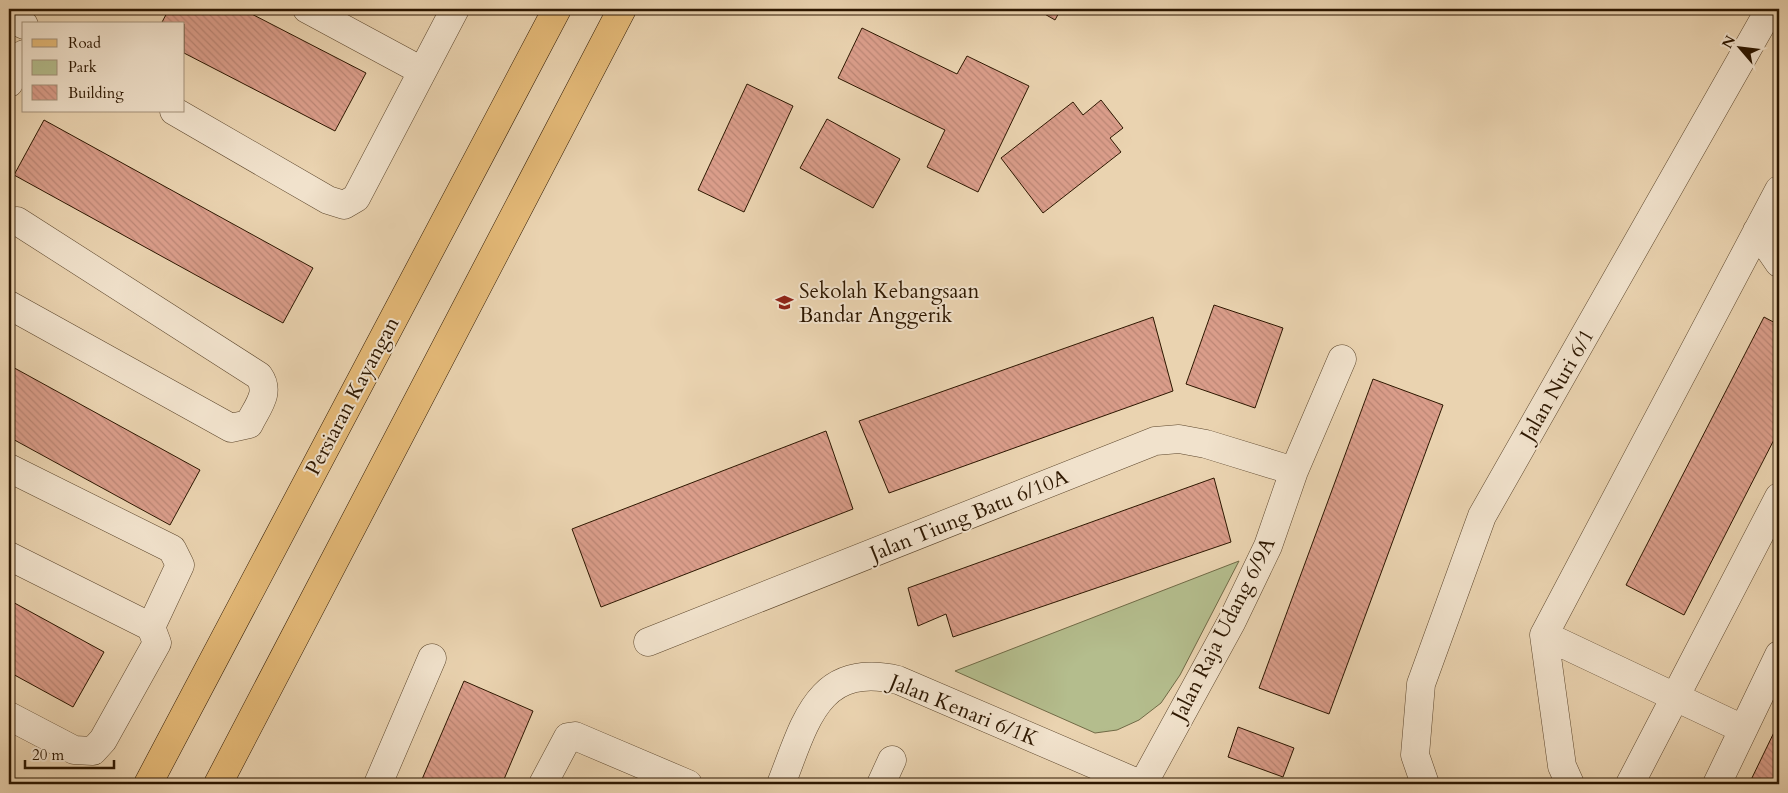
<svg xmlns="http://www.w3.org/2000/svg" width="1788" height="793" viewBox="0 0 1788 793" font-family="Cardo,serif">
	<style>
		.park { fill: #b4bd8d; stroke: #706a46 }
		.building { fill: url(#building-back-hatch); stroke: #2d1700 }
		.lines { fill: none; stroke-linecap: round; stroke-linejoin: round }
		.minor-casing { stroke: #5c462c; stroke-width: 29 }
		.major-casing { stroke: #2d1700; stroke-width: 29 }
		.minor { stroke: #f1e2cc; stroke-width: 28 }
		.major { stroke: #e5ba78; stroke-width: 28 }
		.labels { text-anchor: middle; stroke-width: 4; stroke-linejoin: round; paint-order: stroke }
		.poi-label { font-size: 21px; fill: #2d1700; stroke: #f1e2cc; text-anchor: start }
		.street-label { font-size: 21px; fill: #2d1700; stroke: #f1e2cc }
	</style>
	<defs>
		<pattern id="building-back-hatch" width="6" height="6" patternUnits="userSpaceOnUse" patternTransform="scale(1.25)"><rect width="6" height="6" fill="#da9d8a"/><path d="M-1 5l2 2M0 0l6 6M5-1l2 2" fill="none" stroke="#bb8675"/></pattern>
	</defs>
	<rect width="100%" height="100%" fill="#ead3b0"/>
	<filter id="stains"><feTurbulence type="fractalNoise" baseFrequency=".004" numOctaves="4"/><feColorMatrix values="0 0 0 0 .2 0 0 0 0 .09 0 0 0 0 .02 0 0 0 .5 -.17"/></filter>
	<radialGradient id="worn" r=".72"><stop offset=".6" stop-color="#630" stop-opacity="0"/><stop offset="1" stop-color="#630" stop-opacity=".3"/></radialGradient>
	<!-- park -->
	<path class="park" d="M1239,561L1180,675L1161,703L1139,720L1117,730L1095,733L955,671Z"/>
	<!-- building -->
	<path class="building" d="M169,9H242L366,73L335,131L184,53V24H161Z
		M1036,9H1061L1055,20Z
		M862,28L957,74L967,56L1029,86L978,192L927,167L945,130L838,78Z
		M747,84L793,106L744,212L698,190Z
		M1101,100L1123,128L1110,138L1121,152L1043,213L1001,158L1073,102L1083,115Z
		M827,119L900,159L873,208L800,168Z
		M44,120L313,268L283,323L14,175Z
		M1214,305L1283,328L1255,408L1186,384Z
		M1153,317L1173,391L889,493L859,421Z
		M1764,317L1779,325V430L1684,615L1626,585Z
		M9,365L200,470L170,525L9,437Z
		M1373,379L1443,405L1329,714L1259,688Z
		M826,431L853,509L601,607L572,529Z
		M1214,478L1231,542L953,637L946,614L918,626L908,588Z
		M9,600L104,652L73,707L9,672Z
		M464,681L533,711L502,784H420Z
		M1779,722V784H1749Z
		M1238,727L1294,748L1283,777L1228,757Z"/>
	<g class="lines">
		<defs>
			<path id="minor" d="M307,9L422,71
				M9,17L24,25
				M9,83L24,54
				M174,111L328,200L344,205L356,198L455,9
				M1757,231L1779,263
				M9,305L231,428L249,424C257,407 271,393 259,376L17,221
				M9,468L172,549L180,565L151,627
				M9,556L151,627L157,643L103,740L93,751L74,750L9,716
				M1544,635L1743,729
				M648,642L1155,441L1179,439L1206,444L1294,471
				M378,784L432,658
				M543,784L568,737L575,736L688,784
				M781,784C805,724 817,661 898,680L1140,784
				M881,784L892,760
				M1143,784L1232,621L1268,546L1294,471L1342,359
				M1425,784L1415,755L1421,684L1482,516L1770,9
				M1570,784L1562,766L1544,635L1779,190
				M1630,784L1779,497
				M1717,784L1779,655"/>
			<path id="major" d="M148,784L557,9
				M218,784L622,9"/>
		</defs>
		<!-- minor casing -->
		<use href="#minor" class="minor-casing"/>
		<!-- major casing -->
		<use href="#major" class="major-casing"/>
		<!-- minor -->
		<use href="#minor" class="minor"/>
		<!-- major -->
		<use href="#major" class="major"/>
	</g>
	<!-- icons -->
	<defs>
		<symbol id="school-bare" viewBox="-9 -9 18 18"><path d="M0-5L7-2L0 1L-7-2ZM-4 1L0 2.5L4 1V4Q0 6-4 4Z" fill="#8f2418" stroke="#f1e2cc" stroke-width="2.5" paint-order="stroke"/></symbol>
	</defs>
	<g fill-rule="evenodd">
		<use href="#school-bare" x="772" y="290" width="25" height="25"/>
	</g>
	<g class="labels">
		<!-- poi labels -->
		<g class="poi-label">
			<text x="799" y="298">Sekolah Kebangsaan<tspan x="799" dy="24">Bandar Anggerik</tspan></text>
		</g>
		<!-- street labels -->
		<g class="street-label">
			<text transform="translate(1557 385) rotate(-60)" y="7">Jalan Nuri 6/1</text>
			<text transform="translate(352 396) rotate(-62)" y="7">Persiaran Kayangan</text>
			<text transform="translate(969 515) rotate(-22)" y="7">Jalan Tiung Batu 6/10A</text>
			<text transform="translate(1223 629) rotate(-63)" y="7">Jalan Raja Udang 6/9A</text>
			<text transform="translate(964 710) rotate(22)" y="7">Jalan Kenari 6/1K</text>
		</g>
	</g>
	<!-- margin -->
	<rect width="1788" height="793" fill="none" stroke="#ead3b0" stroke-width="30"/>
	<rect x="10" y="10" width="1768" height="773" fill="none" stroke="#2d1700" stroke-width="2.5"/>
	<rect x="15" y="15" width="1758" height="763" fill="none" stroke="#2d1700"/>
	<!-- legend -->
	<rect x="22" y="22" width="162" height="90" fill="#f1e2cc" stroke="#a3917a"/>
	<rect x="32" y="39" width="25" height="8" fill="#e5ba78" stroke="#a3917a"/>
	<text x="68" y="48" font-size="15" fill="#2d1700">Road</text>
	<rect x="32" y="60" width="25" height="15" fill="#b4bd8d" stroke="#a3917a"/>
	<text x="68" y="72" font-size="15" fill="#2d1700">Park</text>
	<rect x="32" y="85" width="25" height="15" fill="url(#building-back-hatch)" stroke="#a3917a"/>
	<text x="68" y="98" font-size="15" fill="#2d1700">Building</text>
	<!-- north arrow -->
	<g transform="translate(1740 48) rotate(298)" stroke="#f1e2cc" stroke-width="4" paint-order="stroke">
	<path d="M0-4L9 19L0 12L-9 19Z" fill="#2d1700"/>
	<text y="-8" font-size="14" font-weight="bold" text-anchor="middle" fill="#2d1700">N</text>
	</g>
	<!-- scale -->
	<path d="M25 760v8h89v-8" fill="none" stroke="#2d1700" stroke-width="2.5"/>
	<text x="32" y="760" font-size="15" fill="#2d1700" stroke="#f1e2cc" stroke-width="4" paint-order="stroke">20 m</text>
	<rect width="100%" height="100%" filter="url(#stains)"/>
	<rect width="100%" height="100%" fill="url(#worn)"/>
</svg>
